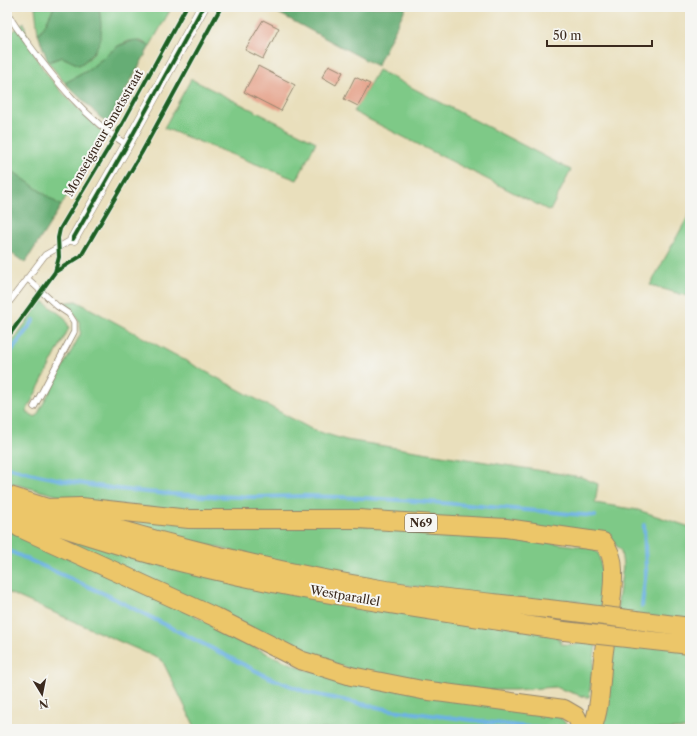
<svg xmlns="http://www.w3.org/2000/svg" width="697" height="736" viewBox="0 0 697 736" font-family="'Libre Caslon Text',serif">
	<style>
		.green { fill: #7ec987; stroke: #5c7a52 }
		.forest { fill: #66ad74; stroke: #506c49 }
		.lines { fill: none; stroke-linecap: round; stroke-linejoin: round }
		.stream { stroke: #6db2e3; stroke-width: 4 }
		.building { fill: #e5a088 }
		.service-casing { stroke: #92846d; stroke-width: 7 }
		.minor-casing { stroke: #92846d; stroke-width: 12 }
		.primary-casing { stroke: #92846d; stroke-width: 20 }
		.service { stroke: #fff; stroke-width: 5.5 }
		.minor { stroke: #fff; stroke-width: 11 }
		.primary { stroke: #ecc669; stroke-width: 18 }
		.primary-bridge-casing { stroke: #92846d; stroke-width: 20; stroke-linecap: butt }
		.primary-bridge { stroke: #ecc669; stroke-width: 18 }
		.cycleway-casing { stroke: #f6f6f2; stroke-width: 6 }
		.cycleway { stroke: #1b5e20; stroke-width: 4 }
		.labels { text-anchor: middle; stroke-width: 4; stroke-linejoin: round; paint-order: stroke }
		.shield { fill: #f6f6f2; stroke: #73675e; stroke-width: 1 }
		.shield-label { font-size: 11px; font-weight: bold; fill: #3b2a1e }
		.street-label { font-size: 12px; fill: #3b2a1e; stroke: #f6f6f2 }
	</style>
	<rect width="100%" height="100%" fill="#f6f6f2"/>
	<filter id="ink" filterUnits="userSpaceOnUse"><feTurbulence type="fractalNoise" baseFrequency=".025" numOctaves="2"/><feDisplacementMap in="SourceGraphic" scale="8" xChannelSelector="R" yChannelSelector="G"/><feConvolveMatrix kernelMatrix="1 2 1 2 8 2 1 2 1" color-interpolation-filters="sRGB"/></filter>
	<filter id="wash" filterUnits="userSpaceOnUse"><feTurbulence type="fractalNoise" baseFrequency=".012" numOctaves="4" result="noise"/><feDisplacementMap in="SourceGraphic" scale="16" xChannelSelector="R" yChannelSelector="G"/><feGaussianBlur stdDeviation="0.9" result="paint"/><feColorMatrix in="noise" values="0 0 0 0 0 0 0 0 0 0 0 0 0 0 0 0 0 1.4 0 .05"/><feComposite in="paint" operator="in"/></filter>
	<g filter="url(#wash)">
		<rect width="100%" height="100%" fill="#e9dfbc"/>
		<!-- green -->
		<path class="green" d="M35,7H54L44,27L38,34Z
			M99,7H172L150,46L141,41H129L118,46L87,71L65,83L48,62L62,57L79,65C103,54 101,28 99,7Z
			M24,22C30,69 72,101 103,133L61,206L7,167V37Z
			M378,70L571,170L550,211L354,112Z
			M191,79L316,142L297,180L164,128Z
			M690,213V297L650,285Z
			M40,299L65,318L69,328L26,412L36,417L80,335C83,319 72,311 61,303L76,301L313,430L346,440L581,477L598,484L595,503L638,510L690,527V697L687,702L690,712V729H600L623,566L621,551L615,544L220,515L74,500L7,482V349L35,310L33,309Z
			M79,514L433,527L592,548L599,554L604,586L589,697H585L555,687L515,690H485L363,673L307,655L18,519L558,637V640H561V644L576,645L581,602L566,600V603L551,604L335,576Z
			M7,529L143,589L270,655L307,670L559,716L571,729H196L162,660L7,592Z"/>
		<!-- forest -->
		<path class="forest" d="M54,7H99C100,16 102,27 101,37C99,47 88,60 79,65L62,57L48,62L38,34L44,27Z
			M267,7H406L377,66Z
			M135,40L150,46L107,124L65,83L87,71L118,46Z
			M7,167L61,206L25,263L7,250Z"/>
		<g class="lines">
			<!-- stream -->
			<path class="stream" d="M7,357L34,320
				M7,467C84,489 163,496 243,497C264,497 285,496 306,496C403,498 499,508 595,516
				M7,550L107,595L268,677L309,693L391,710L544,729
				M642,606L646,570L644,525"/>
		</g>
		<g id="blocks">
			<!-- building -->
			<path class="building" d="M263,20L279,28L263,59L245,50Z
				M329,65L343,72L336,85L322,77Z
				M258,66L295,85L281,111L244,92Z
				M355,77L370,84L358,106L344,99Z"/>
		</g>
	</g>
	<g filter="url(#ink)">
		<use href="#blocks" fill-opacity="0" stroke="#92846d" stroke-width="1"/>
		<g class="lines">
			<defs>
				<path id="service" d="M7,11C12,23 20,32 27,42C55,80 87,120 127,145
					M27,278L57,306L69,314L74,322V332L34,407
					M7,305L45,255L73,239"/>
				<path id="minor" d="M73,239L127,145L203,7"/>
				<path id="primary" d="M7,495C131,536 257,569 386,590C446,599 506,604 566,611
					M46,508L81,507L189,519H358L435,524L506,528L603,542C610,550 613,559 613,570C614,599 606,630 603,659C600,683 601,707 592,729
					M7,510C65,528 122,548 180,562C306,594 436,611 564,631
					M7,518L20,528L215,617L300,660L351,676L422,690L564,709L576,716L582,729"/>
			</defs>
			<!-- service casing -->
			<use href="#service" class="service-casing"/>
			<!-- minor casing -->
			<use href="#minor" class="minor-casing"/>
			<!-- primary casing -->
			<use href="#primary" class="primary-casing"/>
			<!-- service -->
			<use href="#service" class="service"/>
			<!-- minor -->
			<use href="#minor" class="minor"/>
			<!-- primary -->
			<use href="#primary" class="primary"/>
			<defs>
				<path id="primary-bridge" d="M566,611L690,627
					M564,631L690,645"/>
			</defs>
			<!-- primary-bridge casing -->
			<use href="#primary-bridge" class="primary-bridge-casing"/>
			<!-- primary-bridge -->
			<use href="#primary-bridge" class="primary-bridge"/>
			<defs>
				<path id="cycleway" d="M73,239L127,145L203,7
					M55,272L59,257L58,238L60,229L115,137L186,7
					M7,338L55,272L81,256L142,152L221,7"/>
			</defs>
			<!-- cycleway casing -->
			<use href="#cycleway" class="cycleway-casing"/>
			<!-- cycleway -->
			<use href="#cycleway" class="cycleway"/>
		</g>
	</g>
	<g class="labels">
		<!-- shield labels -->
		<rect class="shield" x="405" y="514" width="32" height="18" rx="3"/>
		<g class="shield-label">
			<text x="421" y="527">N69</text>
		</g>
		<!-- street labels -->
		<g class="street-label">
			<text transform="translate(104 133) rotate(-60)" y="4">Monseigneur Smetsstraat</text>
			<text transform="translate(345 596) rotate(10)" y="4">Westparallel</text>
		</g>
	</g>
	<!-- margin -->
	<rect width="697" height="736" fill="none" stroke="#f6f6f2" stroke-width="24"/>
	<!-- north arrow -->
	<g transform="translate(42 694) rotate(170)" stroke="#f6f6f2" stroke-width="3" paint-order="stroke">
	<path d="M0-3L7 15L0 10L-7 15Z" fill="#3b2a1e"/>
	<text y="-6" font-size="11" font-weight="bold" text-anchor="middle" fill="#3b2a1e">N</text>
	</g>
	<!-- scale -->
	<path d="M547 40v6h105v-6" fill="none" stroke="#3b2a1e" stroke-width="2"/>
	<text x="553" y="40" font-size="12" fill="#3b2a1e" stroke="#f6f6f2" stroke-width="3" paint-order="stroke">50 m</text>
</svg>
